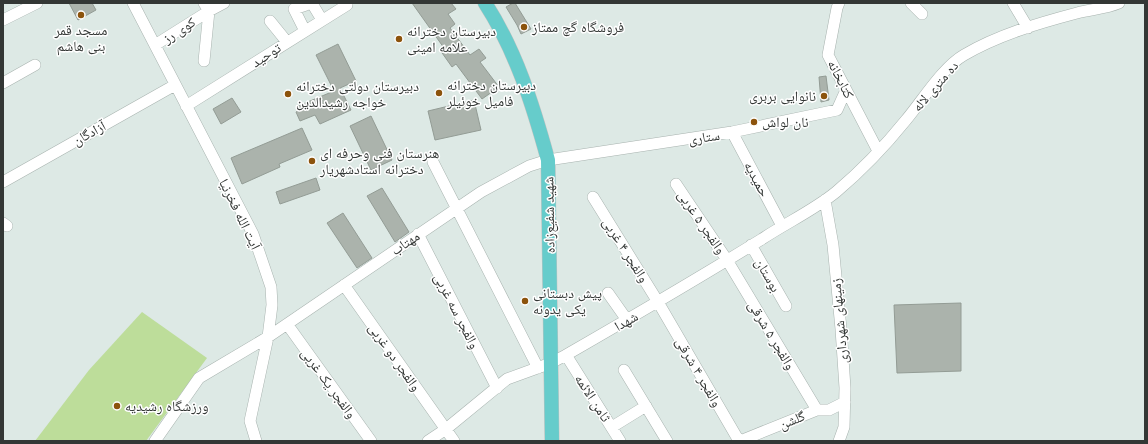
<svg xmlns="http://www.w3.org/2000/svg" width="1148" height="444" viewBox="0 0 1148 444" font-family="Arial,'Noto Naskh Arabic',sans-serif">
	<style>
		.green { fill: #bddd9a }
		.building { fill: #abb3ac; stroke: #939c95 }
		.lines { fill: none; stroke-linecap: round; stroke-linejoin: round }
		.minor-casing { stroke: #a8b3af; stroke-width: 12 }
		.major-casing { stroke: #c2c3c2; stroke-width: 15 }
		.minor { stroke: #fff; stroke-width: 11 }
		.major { stroke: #66cccb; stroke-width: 14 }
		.poi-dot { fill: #8c530c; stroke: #fff; stroke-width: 1.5 }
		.labels { text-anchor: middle; stroke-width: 3; stroke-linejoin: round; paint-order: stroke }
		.poi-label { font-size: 14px; fill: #333735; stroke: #fff; text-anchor: start }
		.street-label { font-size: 14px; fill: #333735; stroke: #fff }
	</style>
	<rect width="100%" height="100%" fill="#dde9e5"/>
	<!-- green -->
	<path class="green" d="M142,312L207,358L146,441H35L89,370Z"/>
	<!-- building -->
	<path class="building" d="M69,3H92L96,10L78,20Z
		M412,3H451L456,9L448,14L455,24L450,28L470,55L479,49L486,58L480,62L499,87L482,99L456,64L452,67L440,50L444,48Z
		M513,3H515L531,29L521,34L517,25L506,7Z
		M338,44L356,81L340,88L351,110L320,124L315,115L300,121L296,112L300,110L298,106L334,91L316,55Z
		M826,76L829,100L821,102L819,77Z
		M232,98L241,112L221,124L213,109Z
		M474,100L481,130L435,140L428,111Z
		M371,116L392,160L371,170L350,126Z
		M302,128L312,150L279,164L280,167L242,184L231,158Z
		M316,178L320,190L280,204L276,192Z
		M382,188L409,232L395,242L367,196Z
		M343,213L372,258L357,268L327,223Z
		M961,303V371L897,373L894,305Z"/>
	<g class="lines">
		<defs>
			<path id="minor" d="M133,3L253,234L271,287L272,305L268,337L250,421L256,441
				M204,3L209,11L204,61
				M839,3L837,8L828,55L878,151
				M911,3L922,14
				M1013,3L1028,28
				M313,5L322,20
				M3,20L37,3
				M270,21L287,42
				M305,31L294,9L306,5
				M155,45L209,11L224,3
				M3,83L35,65
				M186,106L347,5V3
				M732,132L782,226
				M433,162L538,368
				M3,182L175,85
				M676,184L727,260L817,410
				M593,197L658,302L739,441
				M825,200L833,245L841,329L845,388L844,427L839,441
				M3,223L7,226
				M418,234L497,388
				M751,245L786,306
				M344,285L454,441
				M608,293L627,320
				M287,324L371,441
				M566,355L620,441
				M624,370L667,441
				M612,427L646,406
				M155,441L199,378L268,337L481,192L529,166L548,160L732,132L837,110L846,90
				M428,441L446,429L507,379L551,363L566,355C632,317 697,279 762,239C786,223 814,210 836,192C861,171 885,146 906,120C922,101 943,67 964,55C998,35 1039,23 1077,13C1091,9 1105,9 1119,3
				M740,441L817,410H829L845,402"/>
			<path id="major" d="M485,3C516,51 533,105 548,160L552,441"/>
		</defs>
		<!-- minor casing -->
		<use href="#minor" class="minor-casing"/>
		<!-- major casing -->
		<use href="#major" class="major-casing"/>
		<!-- minor -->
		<use href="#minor" class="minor"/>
		<!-- major -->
		<use href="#major" class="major"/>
	</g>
	<!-- markers -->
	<g class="poi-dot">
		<circle cx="81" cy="15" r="4"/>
		<circle cx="524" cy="27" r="4"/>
		<circle cx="399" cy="39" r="4"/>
		<circle cx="439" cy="93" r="4"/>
		<circle cx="288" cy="94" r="4"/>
		<circle cx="824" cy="96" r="4"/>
		<circle cx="754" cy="122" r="4"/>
		<circle cx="312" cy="161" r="4"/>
		<circle cx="525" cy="301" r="4"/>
		<circle cx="117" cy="406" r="4"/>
	</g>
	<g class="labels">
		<!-- poi labels -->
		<g class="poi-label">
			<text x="532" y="32">فروشگاه گچ ممتاز</text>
			<text x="81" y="35" text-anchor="middle">مسجد قمر<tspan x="81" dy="16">بنی هاشم</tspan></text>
			<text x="407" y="36">دبیرستان دخترانه<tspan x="407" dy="16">علامه امینی</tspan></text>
			<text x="447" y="90">دبیرستان دخترانه<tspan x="447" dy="16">فامیل خوئیلر</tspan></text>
			<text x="296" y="91">دبیرستان دولتی دخترانه<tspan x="296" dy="16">خواجه رشیدالدین</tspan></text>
			<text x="816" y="101" text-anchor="end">نانوایی بربری</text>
			<text x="762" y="127">نان لواش</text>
			<text x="320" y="158">هنرستان فنی وحرفه ای<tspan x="320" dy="16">دخترانه استادشهریار</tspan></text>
			<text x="533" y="298">پیش دبستانی<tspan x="533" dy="16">یکی یدونه</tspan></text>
			<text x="125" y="411">ورزشگاه رشیدیه</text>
		</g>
		<!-- street labels -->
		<g class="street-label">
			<text transform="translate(179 30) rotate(-33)" y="5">کوی رز</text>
			<text transform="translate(266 55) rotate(-33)" y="5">توحید</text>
			<text transform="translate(841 79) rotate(63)" y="5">کتابخانه</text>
			<text transform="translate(935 86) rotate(-49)" y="5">ده متری لاله</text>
			<text transform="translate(89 133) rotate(-29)" y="5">آزادگان</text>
			<text transform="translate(704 137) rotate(-8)" y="5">ستاری</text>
			<text transform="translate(757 179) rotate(62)" y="5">حمیدیه</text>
			<text transform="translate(240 214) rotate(64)" y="5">آیت الله فخرنیا</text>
			<text transform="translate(549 215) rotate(-91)" y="5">شهید شفیع‌زاده</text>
			<text transform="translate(702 222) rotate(56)" y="5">والفجر ۵ غربی</text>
			<text transform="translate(405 243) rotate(-34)" y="5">مهتاب</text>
			<text transform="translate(626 250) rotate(58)" y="5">والفجر ۴ غربی</text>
			<text transform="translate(768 275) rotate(60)" y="5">بوستان</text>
			<text transform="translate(457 311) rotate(63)" y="5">والفجر سه غربی</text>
			<text transform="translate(626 321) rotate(-30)" y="5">شهدا</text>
			<text transform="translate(839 321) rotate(-95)" y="5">زمینهای شهرداری</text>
			<text transform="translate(772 335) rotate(59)" y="5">والفجر ۵ شرقی</text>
			<text transform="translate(395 357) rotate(55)" y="5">والفجر دو غربی</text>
			<text transform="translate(699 372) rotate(60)" y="5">والفجر ۴ شرقی</text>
			<text transform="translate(329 383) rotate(54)" y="5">والفجر یک غربی</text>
			<text transform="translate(593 398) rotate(57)" y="5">ثامن الائمه</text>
			<text transform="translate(792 420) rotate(-22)" y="5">گلشن</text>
		</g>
	</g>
	<!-- border -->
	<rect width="1148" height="444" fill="none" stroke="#333735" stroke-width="8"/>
</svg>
